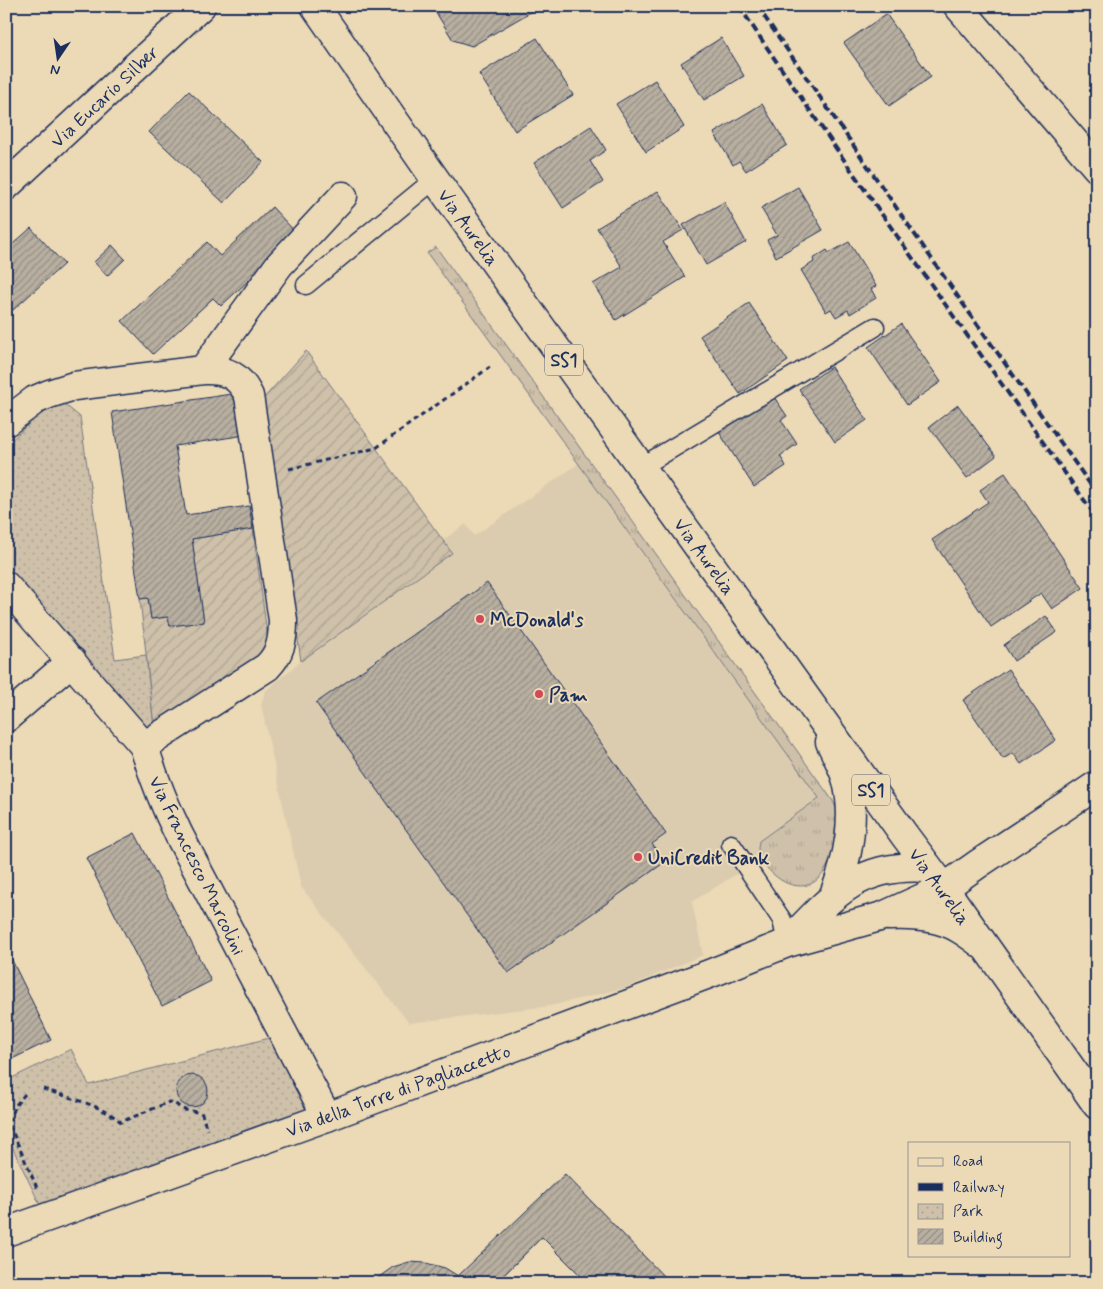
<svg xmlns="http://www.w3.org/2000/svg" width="1103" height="1289" viewBox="0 0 1103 1289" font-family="Mynerve,sans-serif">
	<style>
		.built { fill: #dcccaf }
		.grass { fill: url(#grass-tufts); stroke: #747884 }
		.park { fill: url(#park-dots); stroke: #747884 }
		.garden { fill: url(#garden-furrows); stroke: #747884 }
		.building { fill: url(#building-hatch); stroke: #1b2f5e }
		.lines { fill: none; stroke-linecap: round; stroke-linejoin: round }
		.service-casing { stroke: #1b2f5e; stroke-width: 21 }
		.minor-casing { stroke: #1b2f5e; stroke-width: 31 }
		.tertiary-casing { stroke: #1b2f5e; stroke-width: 31 }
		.primary-casing { stroke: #1b2f5e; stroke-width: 31 }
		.path { stroke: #1b2f5e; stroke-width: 3; stroke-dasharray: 5 4; stroke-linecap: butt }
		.service { stroke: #ecd9b6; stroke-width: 18 }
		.minor { stroke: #ecd9b6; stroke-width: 28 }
		.tertiary { stroke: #ecd9b6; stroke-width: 28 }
		.primary { stroke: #ecd9b6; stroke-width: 28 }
		.rail { stroke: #1b2f5e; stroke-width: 4; stroke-dasharray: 8 4; stroke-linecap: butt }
		.poi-dot { fill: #d1495b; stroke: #ecd9b6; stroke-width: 2 }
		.labels { text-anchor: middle; stroke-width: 4; stroke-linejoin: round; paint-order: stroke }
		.shield { fill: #ecd9b6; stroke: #5a6278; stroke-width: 1 }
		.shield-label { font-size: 18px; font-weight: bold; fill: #1b2f5e }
		.street-label { font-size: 19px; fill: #1b2f5e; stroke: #ecd9b6 }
		.poi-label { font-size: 19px; font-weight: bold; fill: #1b2f5e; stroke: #ecd9b6; text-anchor: start }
	</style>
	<defs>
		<pattern id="grass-tufts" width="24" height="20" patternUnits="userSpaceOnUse" patternTransform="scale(1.25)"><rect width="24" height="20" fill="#cec0a9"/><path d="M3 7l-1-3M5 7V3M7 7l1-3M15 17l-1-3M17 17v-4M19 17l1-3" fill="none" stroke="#b0a594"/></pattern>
		<pattern id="park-dots" width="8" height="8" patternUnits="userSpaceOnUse" patternTransform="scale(1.25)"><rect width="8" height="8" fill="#cec0a9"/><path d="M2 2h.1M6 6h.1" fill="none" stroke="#b0a594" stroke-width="1.8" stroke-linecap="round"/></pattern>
		<pattern id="garden-furrows" width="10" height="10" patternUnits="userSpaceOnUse" patternTransform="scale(1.25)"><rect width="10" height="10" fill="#cec0a9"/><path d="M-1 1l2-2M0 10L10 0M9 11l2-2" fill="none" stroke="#b0a594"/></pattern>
		<pattern id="building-hatch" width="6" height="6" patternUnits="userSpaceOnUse" patternTransform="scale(1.25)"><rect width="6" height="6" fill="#b8afa0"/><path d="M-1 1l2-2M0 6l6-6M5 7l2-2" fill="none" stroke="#958f86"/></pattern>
	</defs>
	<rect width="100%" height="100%" fill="#ecd9b6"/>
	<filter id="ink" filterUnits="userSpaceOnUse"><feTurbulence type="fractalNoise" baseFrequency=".02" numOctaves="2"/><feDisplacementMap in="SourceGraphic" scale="10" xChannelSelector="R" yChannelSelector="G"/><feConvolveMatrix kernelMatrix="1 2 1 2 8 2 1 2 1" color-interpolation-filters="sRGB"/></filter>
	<g filter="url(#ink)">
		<!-- built -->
		<path class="built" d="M578,464L819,798L759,841L758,848L759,860L692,902L703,955L625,988L550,1006L409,1023L301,887L261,705L265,691L301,661L452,553L443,540L466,524L474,536Z"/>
		<!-- grass -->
		<path class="grass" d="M436,247L833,801C835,806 838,813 839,819C840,824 838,829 837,834C833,858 822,895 789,884C777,880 767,868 759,860L758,848L759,841L819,798L427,253Z"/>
		<!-- park -->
		<path class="park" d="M57,398L80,417L115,659L146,655L154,726L145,727L139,724L6,568V445Z
			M273,1037L311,1110L43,1211L6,1134V1081L71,1049L89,1085Z"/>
		<!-- garden -->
		<path class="garden" d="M306,351L452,553L301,661L263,399Z
			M253,529L268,641L262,655L154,726L140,599L148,598L151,619L168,617L170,626L204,622L192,539Z"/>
		<!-- building -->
		<path class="building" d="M432,6H541L472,46L453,40Z
			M886,14L931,77L889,106L844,43Z
			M537,38L573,95L515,131L479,74Z
			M721,38L744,76L704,100L681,63Z
			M655,80L684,127L646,152L616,104Z
			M189,91L263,162L224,203L149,132Z
			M762,104L787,145L746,171L739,161L733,165L714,133Z
			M591,126L606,150L590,161L603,182L563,208L534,163Z
			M798,187L823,230L776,257L767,240L777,235L761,208Z
			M658,191L683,230L663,242L685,277L616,320L593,284L622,267L597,228Z
			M724,202L746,242L706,265L683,225Z
			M272,207L298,235L221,306L213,298L153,354L122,321L207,242L220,256Z
			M31,228L64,264L13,310L6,303V250Z
			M849,242L876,286L871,289L876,298L850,314L848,310L836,317L831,309L826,312L801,270L814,262L813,259L827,250L829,253Z
			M112,245L125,259L107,276L94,262Z
			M749,303L788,361L740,394L700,336Z
			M901,324L941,382L907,405L868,347Z
			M831,367L867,420L835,442L799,389Z
			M238,393L245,435L175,446L186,515L249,506L253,529L192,539L204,622L170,626L168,617L151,619L148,598L140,599L112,412Z
			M772,394L787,416L781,420L797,444L780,456L786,466L754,487L717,429Z
			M958,405L996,456L967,478L929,427Z
			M1005,473L1083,588L1052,609L1041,593L991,627L932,540L988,502L980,490Z
			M487,583L666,834L652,844L665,862L508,973L316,703Z
			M1046,616L1057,632L1014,661L1004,645Z
			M1008,669L1056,740L1021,764L1013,753L1003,759L963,700Z
			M135,833L211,981L162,1006L86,858Z
			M6,948L51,1040L6,1062Z
			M176 1091a16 16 0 1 1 32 0a16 16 0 1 1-32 0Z
			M565,1174L670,1283H588L542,1237L496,1283H374L379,1277L393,1267L409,1262L426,1263L445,1268L458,1276Z"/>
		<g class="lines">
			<defs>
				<path id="service" d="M306,285L435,179
					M641,467L875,327
					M731,844L782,920L787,943"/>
				<path id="minor" d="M6,186L201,6
					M203,370L279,265L343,196
					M6,422L35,400L49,394L74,386L203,370C226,369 239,375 249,396L283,620C283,639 281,653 267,667L144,746
					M6,586L144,746C153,777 165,806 179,835L327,1117
					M6,718L72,661"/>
				<path id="tertiary" d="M958,6L1097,168
					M830,742C836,754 842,765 846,778C857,816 848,861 833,897
					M889,916C912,915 938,916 958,928C967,933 976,940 984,946
					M787,943C831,897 859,862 928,868
					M6,1232L327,1117L709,974L787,943L883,916L944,888L978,864L1097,785"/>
				<path id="primary" d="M315,6L435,179L905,836L944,888L1097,1105"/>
			</defs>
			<!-- service casing -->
			<use href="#service" class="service-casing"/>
			<!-- minor casing -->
			<use href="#minor" class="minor-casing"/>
			<!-- tertiary casing -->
			<use href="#tertiary" class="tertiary-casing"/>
			<!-- primary casing -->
			<use href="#primary" class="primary-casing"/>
			<!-- path -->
			<path class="path" d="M289,469L376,448L490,367
				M43,1089C70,1098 99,1104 121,1122L169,1102C175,1102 176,1105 181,1108C187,1112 194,1110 202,1114L207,1130
				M25,1094L15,1106L9,1124L38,1190"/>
			<!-- service -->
			<use href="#service" class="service"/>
			<!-- minor -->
			<use href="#minor" class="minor"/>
			<!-- tertiary -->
			<use href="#tertiary" class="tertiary"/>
			<!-- primary -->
			<use href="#primary" class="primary"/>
			<!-- rail -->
			<path class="rail" d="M739,6C855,179 976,348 1097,518
				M757,6L956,294L1097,494"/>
		</g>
	</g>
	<!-- markers -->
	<g class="poi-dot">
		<circle cx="480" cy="619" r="5"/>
		<circle cx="539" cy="694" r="5"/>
		<circle cx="638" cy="857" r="5"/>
	</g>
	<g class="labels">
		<!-- shield labels -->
		<g class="shield">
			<rect x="545" y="344.5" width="38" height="31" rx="4"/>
			<rect x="852" y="774.5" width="38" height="31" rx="4"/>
		</g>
		<g class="shield-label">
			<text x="564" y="366">SS1</text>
			<text x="871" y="796">SS1</text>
		</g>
		<!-- street labels -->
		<g class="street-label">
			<text transform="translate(104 96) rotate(-43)" y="7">Via Eucario Silber</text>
			<text transform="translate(469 227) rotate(54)" y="7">Via Aurelia</text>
			<text transform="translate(705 556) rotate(54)" y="7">Via Aurelia</text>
			<text transform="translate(198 865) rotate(64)" y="7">Via Francesco Marcolini</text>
			<text transform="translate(940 886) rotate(54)" y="7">Via Aurelia</text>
			<text transform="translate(398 1090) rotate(-20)" y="7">Via della Torre di Pagliaccetto</text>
		</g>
		<!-- poi labels -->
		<g class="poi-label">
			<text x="490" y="626">McDonald's</text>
			<text x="549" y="701">Pam</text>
			<text x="648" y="864">UniCredit Bank</text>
		</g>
	</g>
	<!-- margin -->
	<rect width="1103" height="1289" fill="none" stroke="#ecd9b6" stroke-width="25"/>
	<rect x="12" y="12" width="1078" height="1264" fill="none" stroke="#1b2f5e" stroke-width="2" filter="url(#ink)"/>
	<!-- legend -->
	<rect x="908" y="1142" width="162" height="115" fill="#ecd9b6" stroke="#989593"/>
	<rect x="918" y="1158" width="25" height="8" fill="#ecd9b6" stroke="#989593"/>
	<text x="953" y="1166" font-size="15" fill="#1b2f5e">Road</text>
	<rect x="918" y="1183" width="25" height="8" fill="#1b2f5e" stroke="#989593"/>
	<text x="953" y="1192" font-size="15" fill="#1b2f5e">Railway</text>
	<rect x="918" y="1204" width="25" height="15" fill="url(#park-dots)" stroke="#989593"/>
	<text x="953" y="1216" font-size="15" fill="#1b2f5e">Park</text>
	<rect x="918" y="1229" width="25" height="15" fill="url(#building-hatch)" stroke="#989593"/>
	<text x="953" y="1242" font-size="15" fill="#1b2f5e">Building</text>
	<!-- north arrow -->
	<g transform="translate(58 58) rotate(193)" stroke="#ecd9b6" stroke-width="4" paint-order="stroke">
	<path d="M0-4L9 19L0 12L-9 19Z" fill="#1b2f5e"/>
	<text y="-8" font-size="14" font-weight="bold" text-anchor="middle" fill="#1b2f5e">N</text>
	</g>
</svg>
